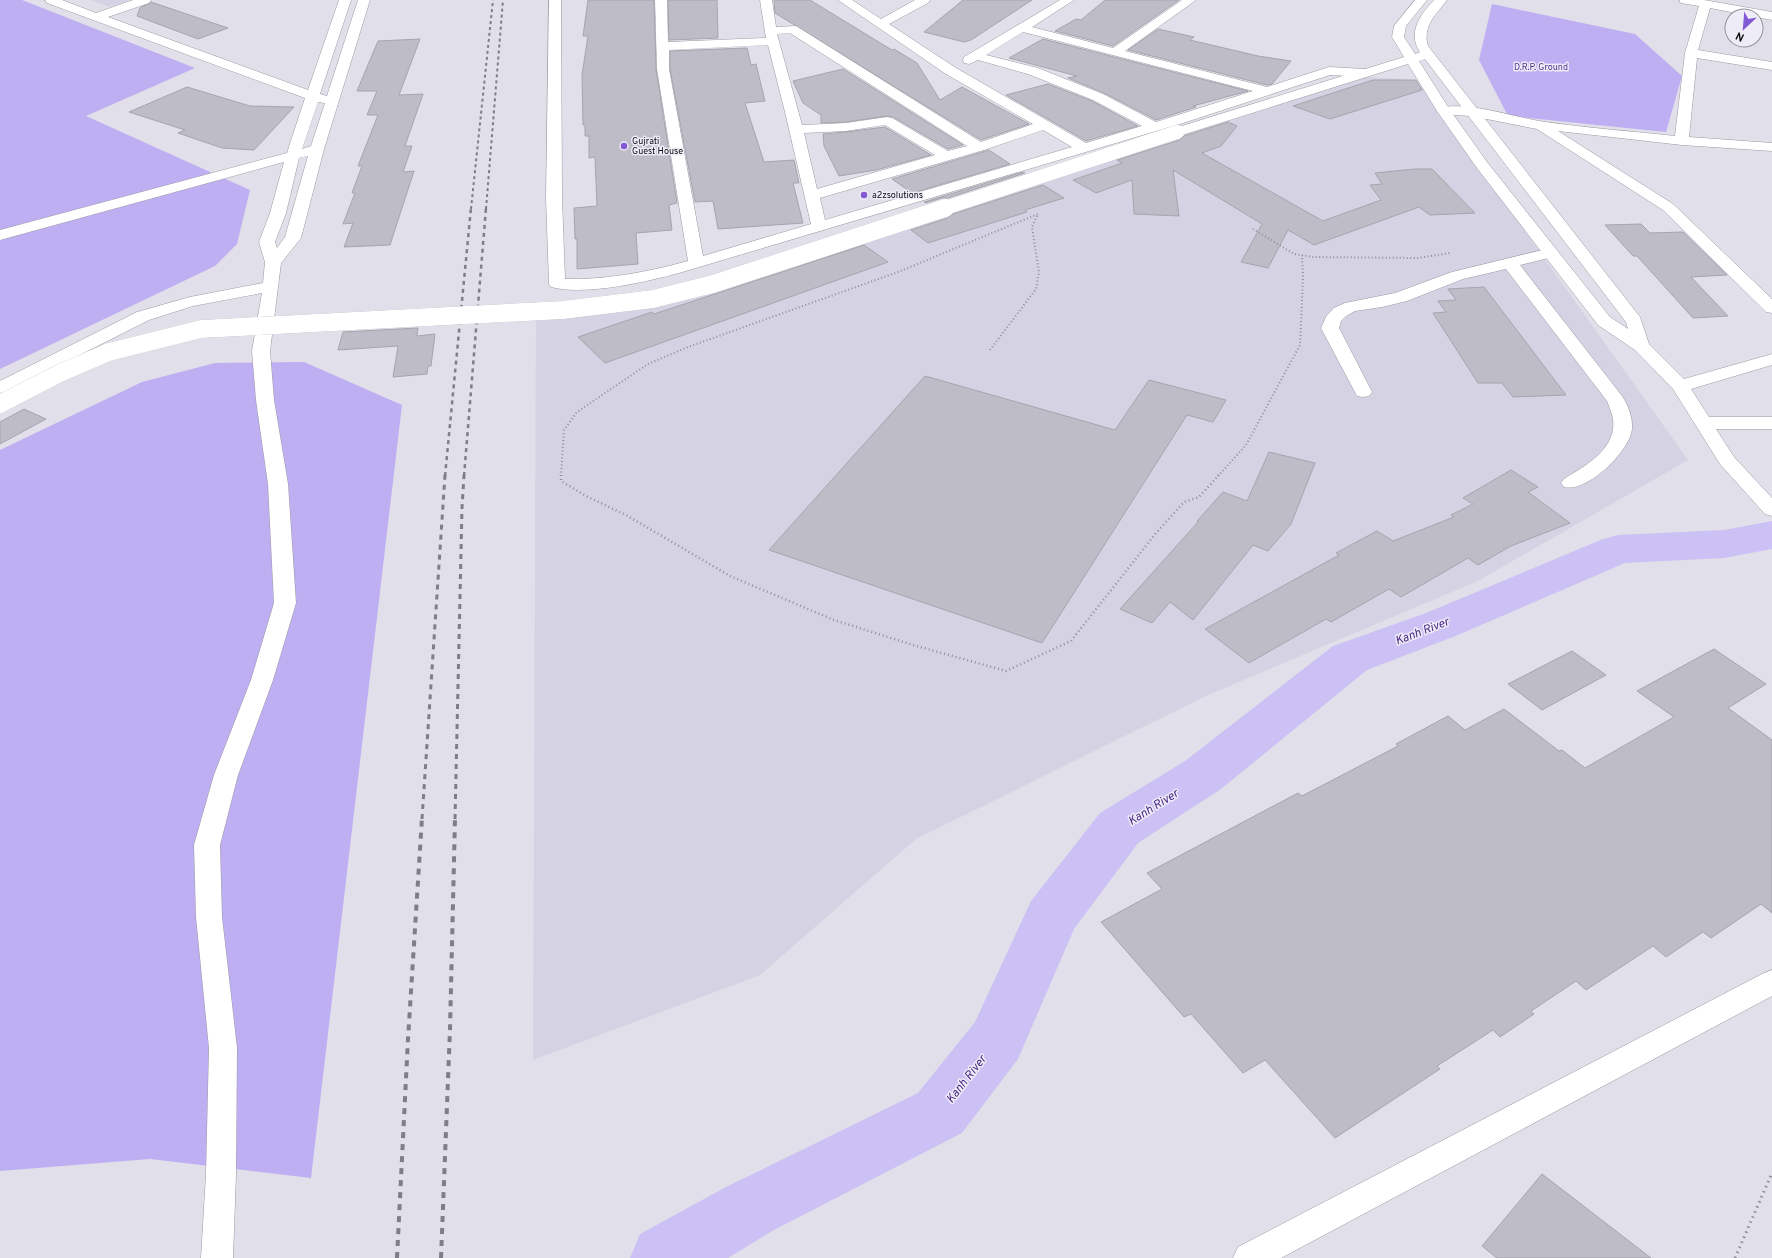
<svg xmlns="http://www.w3.org/2000/svg" width="1772" height="1258" viewBox="0 0 1772 1258" font-family="Overpass,sans-serif">
	<style>
		.built { fill: #d5d2e3 }
		.green { fill: #beaff3 }
		.lines { fill: none; stroke-linecap: round; stroke-linejoin: round }
		.river { fill: #ccc1f4; fill-rule: evenodd }
		.building { fill: #bebcc6; stroke: #a6a4ae }
		.minor-casing { stroke: #9b99a2; stroke-width: 1 }
		.major-casing { stroke: #9b99a2; stroke-width: 1 }
		.path-far2 { stroke: #908f96; stroke-width: 2; stroke-dasharray: 1 2.5; stroke-linecap: butt }
		.path-far1 { stroke: #908f96; stroke-width: 2.5; stroke-dasharray: 1 3; stroke-linecap: butt }
		.path { stroke: #908f96; stroke-width: 3; stroke-dasharray: 1.5 4; stroke-linecap: butt }
		.minor { fill: #fff; fill-rule: evenodd }
		.major { fill: #fff; fill-rule: evenodd }
		.rail-far3 { stroke: #7f7d85; stroke-width: 2; stroke-dasharray: 3 3; stroke-linecap: butt }
		.rail-far2 { stroke: #7f7d85; stroke-width: 2.5; stroke-dasharray: 4 4; stroke-linecap: butt }
		.rail-far1 { stroke: #7f7d85; stroke-width: 3; stroke-dasharray: 5 5; stroke-linecap: butt }
		.rail { stroke: #7f7d85; stroke-width: 4; stroke-dasharray: 6 6; stroke-linecap: butt }
		.major-bridge-far1-casing { stroke: #9b99a2; stroke-width: 14; stroke-linecap: butt }
		.major-bridge-casing { stroke: #9b99a2; stroke-width: 18; stroke-linecap: butt }
		.major-bridge-far1 { stroke: #fff; stroke-width: 14 }
		.major-bridge { stroke: #fff; stroke-width: 18 }
		.poi-dot { fill: #815ad4; stroke: #eeecf6; stroke-width: 1.5 }
		.labels { text-anchor: middle; stroke-width: 3; stroke-linejoin: round; paint-order: stroke }
		.far-park-label { font-size: 9px; fill: #543593; stroke: #eeecf6 }
		.far-poi-label { font-size: 9px; fill: #0e0d11; stroke: #eeecf6; text-anchor: start }
		.water-label { font-size: 12px; font-style: italic; fill: #492785; stroke: #eeecf6 }
	</style>
	<rect width="100%" height="100%" fill="#e1dfe9"/>
	<!-- built -->
	<path class="built" d="M91,0H129L109,7Z
		M1366,77L1400,79L1422,87L1688,460L1478,581L1208,695L916,839L760,975L533,1060L536,314L688,297Z"/>
	<!-- green -->
	<path class="green" d="M0,0H22L195,68L86,116L250,190L237,244L215,266L0,369Z
		M1492,4L1635,34L1682,76L1666,132L1508,116L1479,60Z
		M304,362L402,405L311,1178L150,1159L0,1171V450L142,382L215,363Z"/>
	<g class="lines">
		<!-- river -->
		<path class="river" d="M1772,521V549L1724,558L1625,563L1458,635L1367,670L1221,789L1138,843L1074,929L1018,1059L962,1133L772,1231L728,1258H630L640,1234L726,1187L918,1093L975,1022L1031,901L1100,813L1185,761L1333,646L1426,613L1603,539L1618,535L1724,530Z"/>
	</g>
	<!-- building -->
	<path class="building" d="M588,0H654L656,69L677,203L669,205L672,230L636,233L638,264L577,269V239H575L574,208L597,206L595,157L589,158V136H585V125H583L582,75L588,36H583Z
		M668,0H717L718,38L669,40Z
		M774,0H810L882,44L892,50L894,49L917,63L940,100L962,87L1029,124L981,140L775,13Z
		M963,0H1032L971,40L964,42L924,32Z
		M1105,0H1179L1113,46L1055,31L1076,19L1081,20Z
		M151,2L228,28L198,39L137,16L140,8Z
		M1158,29L1194,37L1190,40L1258,56L1291,61L1272,84L1267,85L1128,50Z
		M420,39L399,95L423,94L405,146H412L403,172L414,171L390,245L344,247L353,223L343,224L355,193H352L362,166H358L378,115H367L377,91H357L378,41Z
		M1043,39L1248,91L1193,106L1196,107L1156,120L1104,93L1068,78L1077,76L1009,58Z
		M747,48L751,65L756,64L765,101L745,103L764,162L794,160L799,183H793L803,223L718,229L713,201L695,202L670,69V51Z
		M843,69L963,145L948,149L893,117L887,116L846,122L821,123V115L803,103L793,81Z
		M1373,80H1416L1422,90L1330,119L1293,106Z
		M1048,84L1092,101L1138,126L1086,141L1006,95Z
		M187,87L250,106L294,107L254,150L222,148L178,133L185,130L129,112Z
		M1228,122L1237,126L1221,146L1202,153L1323,221L1381,200L1370,185L1382,184L1375,173L1415,169H1432L1475,213L1430,215L1419,207L1314,245L1288,230L1268,268L1241,262L1262,224L1173,170L1179,216L1134,214L1132,180L1096,193L1073,180L1122,163L1117,160L1180,140L1184,136Z
		M885,127L931,155L876,170L839,176L824,146L823,134L846,132Z
		M989,150L1010,164L912,193L892,179Z
		M1023,172L1025,173L948,198H942L926,203L924,202Z
		M1043,185L1064,198L1025,210L1027,212L928,243L911,230L948,218L953,214Z
		M1641,224L1650,233L1683,232L1727,275L1691,277L1728,316L1693,318L1637,256H1633L1605,225Z
		M864,245L888,262L605,363L578,337L652,312L654,314Z
		M1484,287L1566,395L1513,397L1502,383H1478L1433,313L1446,312L1438,301L1456,300L1448,289Z
		M418,328L417,336L435,334L431,366H428L427,374L393,377L398,346L338,350L343,332Z
		M925,376L1115,430L1149,380L1226,400L1213,422L1187,415L1042,643L769,550Z
		M24,409L46,419L0,444V422Z
		M1269,452L1315,463L1291,524L1268,551L1253,545L1193,620L1170,602L1152,623L1120,609L1199,521H1197L1223,492L1247,501Z
		M1511,470L1538,487L1528,492L1570,523L1511,546L1478,565L1468,558L1401,597L1389,589L1331,622L1326,619L1249,663L1205,629L1339,555L1336,553L1377,531L1393,541L1454,517L1451,515L1473,504L1463,498Z
		M1714,649L1766,684L1728,708L1772,740V913L1761,904L1711,938L1703,932L1666,957L1653,946L1586,990L1576,981L1531,1011L1534,1014L1500,1037L1493,1030L1437,1066L1440,1069L1335,1138L1265,1060L1243,1073L1191,1014L1184,1017L1101,922L1162,889L1147,873L1298,793L1302,796L1398,746L1396,744L1448,716L1465,730L1504,709L1559,751L1562,750L1585,768L1674,717L1637,691Z
		M1572,651L1606,675L1542,710L1508,684Z
		M1542,1174L1651,1258H1497L1482,1246Z"/>
	<g class="lines">
		<defs>
			<path id="minor" d="M45,0H62L96,13L133,0H151L149,3L108,17L308,90L339,0H351L320,94L327,96L358,0H370L324,149L301,238L281,263L270,351L274,400L288,484L296,603L273,680L238,775L220,845L222,917L237,1048L236,1174L233,1258H201L206,1174L209,1048L196,917L194,845L214,775L251,680L274,603L268,484L256,400L252,351L262,293L193,306L149,320L6,392L0,393V381L137,312L190,297L263,283L265,262L259,242L270,213L284,162L0,240V230L287,153L305,98L47,3ZM318,102L325,103L311,146L302,149ZM308,156L285,237L277,248L275,242L286,213L299,158Z
				M549,0H561L562,198L565,279C606,280 648,272 688,261L657,69L655,0H667L668,42L766,38L760,0H772L776,27L796,26L981,142L1033,124L946,74L838,0H852L881,19L915,0H930L928,3L889,24L956,68L1086,143L1142,126L1093,100L1028,74L978,60L969,64L964,63L963,60L964,57L1060,0H1074L1032,27L1113,48L1182,0H1196L1125,51L1267,87L1329,67L1365,69L1370,70L1372,73L1370,76L1365,77L1330,75L1183,123L679,273C646,282 584,296 551,287L549,284L546,198ZM1023,32L1253,91L1156,122L1103,94L1038,68L986,55ZM790,33L967,146L948,151L892,118L887,117L846,123L802,125L777,34ZM768,45L785,112L811,224L703,256L669,69V50ZM885,125L935,155L817,189L804,133L846,131ZM1043,130L1072,147L825,220L820,198L984,150Z
				M1679,0H1704L1772,12V20L1710,8L1698,50L1772,62V70L1697,58L1689,137L1772,143V151L1682,145L1558,131L1673,204L1772,299V313L1766,312L1663,210L1537,129L1471,116L1439,114L1437,111L1439,108C1466,101 1511,116 1539,121C1584,128 1630,131 1675,136L1685,53L1699,6L1681,3Z
				M1551,248L1557,250L1559,253L1557,256L1520,265L1622,396C1628,405 1633,418 1632,429C1630,451 1587,493 1564,487L1561,483L1564,479C1586,465 1617,449 1613,419C1612,413 1609,406 1607,401L1506,269L1463,279L1407,301L1382,307L1355,311L1346,316L1341,321L1339,328L1372,392L1369,396L1363,397L1357,396L1321,328L1327,315L1334,308L1345,303L1395,293L1452,272Z
				M1772,970V996L1281,1258H1233L1238,1247L1762,974Z"/>
			<path id="major" d="M1415,0H1427L1406,26L1404,37L1415,54L1420,52C1407,33 1420,15 1434,0H1447C1436,15 1422,26 1428,46L1640,317L1649,344L1684,379L1772,354V365L1691,389L1709,417H1772V429H1716L1734,457L1772,498V516L1765,514L1720,464L1673,389L1635,350L1598,325L1477,168L1437,111L1408,64L1182,135H1172L1170,132L1172,129L1404,57L1392,37L1394,26ZM1425,59L1626,322L1628,329L1610,317L1487,162L1450,110L1419,61Z"/>
		</defs>
		<!-- minor casing -->
		<use href="#minor" class="minor-casing"/>
		<!-- major casing -->
		<use href="#major" class="major-casing"/>
		<!-- path-far2 -->
		<path class="path-far2" d="M1253,229L1294,254L1313,257L1418,258L1450,253
			M561,476L564,430L577,412L648,364L688,347L898,272L1038,214L1032,227L1039,272L1036,289L990,350
			M1218,476L1246,445L1300,345L1303,277L1302,255"/>
		<!-- path-far1 -->
		<path class="path-far1" d="M561,475V481L586,496L626,515L730,576L834,620L913,645L1006,671L1071,641L1156,533L1184,502L1199,497L1219,475"/>
		<!-- path -->
		<path class="path" d="M1735,1258L1772,1173"/>
		<!-- minor -->
		<use href="#minor" class="minor"/>
		<!-- major -->
		<use href="#major" class="major"/>
		<!-- rail-far3 -->
		<path class="rail-far3" d="M471,209L493,0
			M486,209L503,0"/>
		<!-- rail-far2 -->
		<path class="rail-far2" d="M445,476L471,208
			M464,476L486,208"/>
		<!-- rail-far1 -->
		<path class="rail-far1" d="M422,819L445,475
			M455,819L462,508L464,475"/>
		<!-- rail -->
		<path class="rail" d="M397,1258L408,1039L422,818
			M441,1258L450,1029L455,818"/>
		<defs>
			<path id="major-bridge-far1" d="M942,209L1177,132"/>
			<path id="major-bridge" d="M0,404L60,373L109,352L201,329L563,310L653,299L713,284L945,208"/>
		</defs>
		<!-- major-bridge-far1 casing -->
		<use href="#major-bridge-far1" class="major-bridge-far1-casing"/>
		<!-- major-bridge casing -->
		<use href="#major-bridge" class="major-bridge-casing"/>
		<!-- major-bridge-far1 -->
		<use href="#major-bridge-far1" class="major-bridge-far1"/>
		<!-- major-bridge -->
		<use href="#major-bridge" class="major-bridge"/>
	</g>
	<!-- markers -->
	<g class="poi-dot">
		<circle cx="624" cy="146" r="4"/>
		<circle cx="864" cy="195" r="4"/>
	</g>
	<g class="labels">
		<!-- far-park labels -->
		<g class="far-park-label">
			<text x="1541" y="70">D.R.P. Ground</text>
		</g>
		<!-- far-poi labels -->
		<g class="far-poi-label">
			<text x="632" y="144">Gujrati<tspan x="632" dy="10">Guest House</tspan></text>
			<text x="872" y="198">a2zsolutions</text>
		</g>
		<!-- water labels -->
		<g class="water-label">
			<text transform="translate(1422 631) rotate(-21)" y="4">Kanh River</text>
			<text transform="translate(1153 807) rotate(-32)" y="4">Kanh River</text>
			<text transform="translate(966 1079) rotate(-52)" y="4">Kanh River</text>
		</g>
	</g>
	<!-- north arrow -->
	<g transform="translate(1744 28) rotate(206)"><circle r="19" fill="#eeecf6" stroke="#94939a"/>
	<path d="M0-3L7 15L0 10L-7 15Z" fill="#815ad4"/>
	<text y="-6" font-size="11" font-weight="bold" text-anchor="middle" fill="#0e0d11">N</text>
	</g>
</svg>
